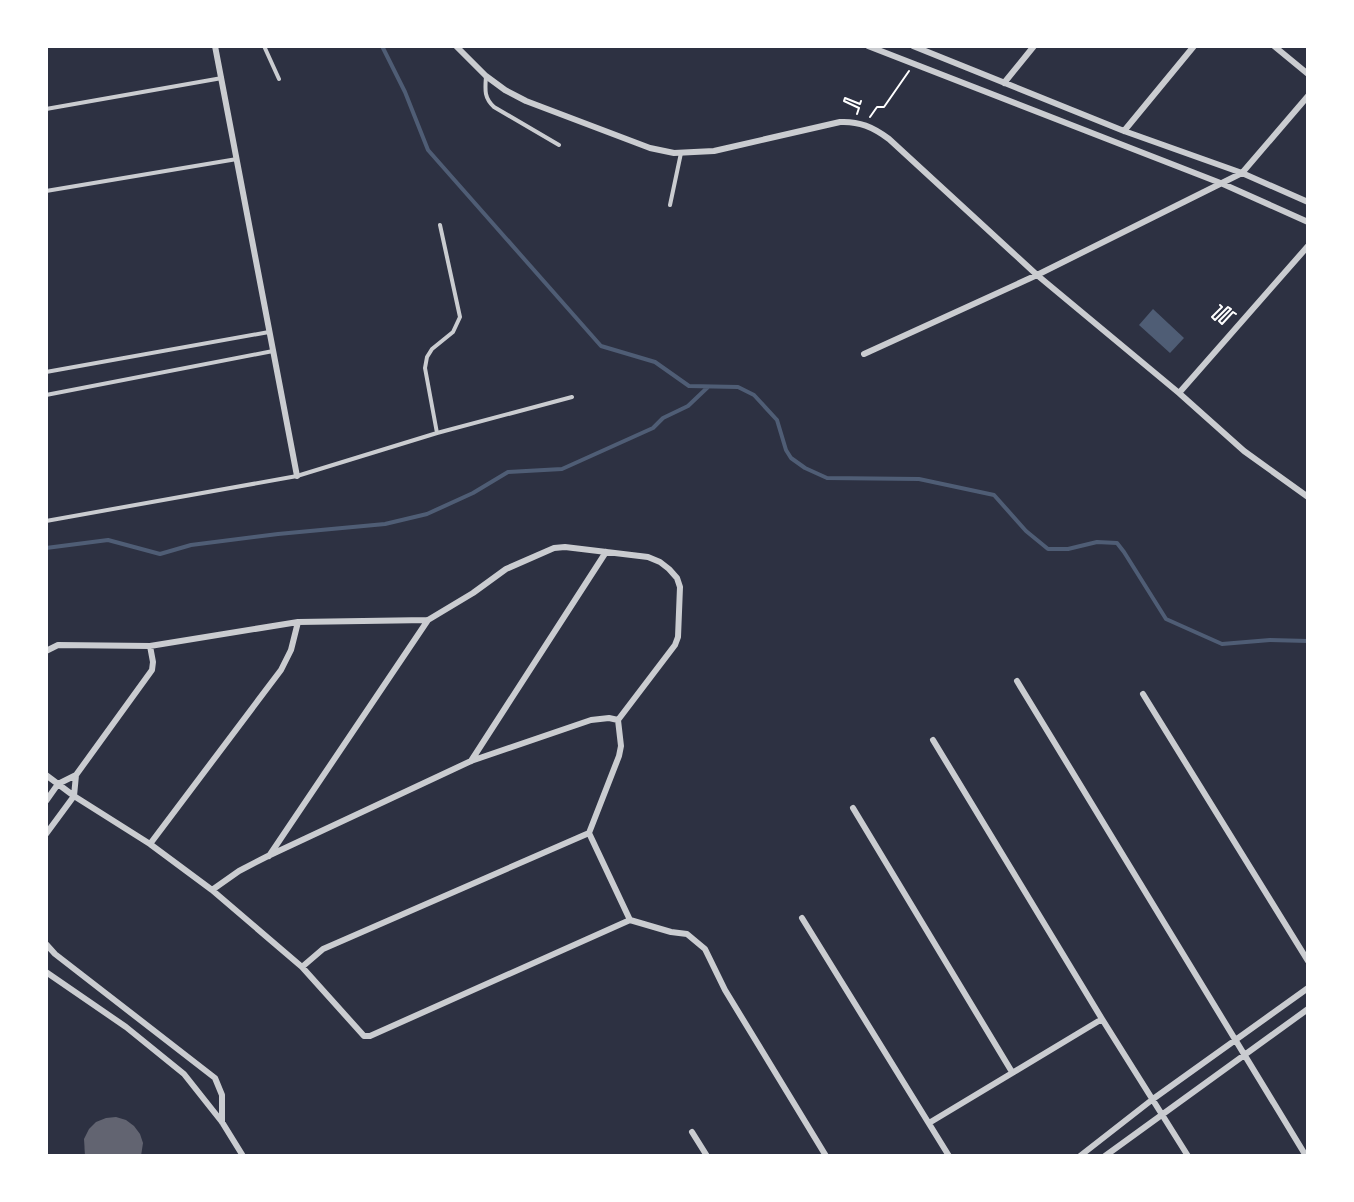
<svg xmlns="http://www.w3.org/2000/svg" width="1354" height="1202" viewBox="0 0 1354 1202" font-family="Rubik,sans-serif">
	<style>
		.water { fill: #4f5d75 }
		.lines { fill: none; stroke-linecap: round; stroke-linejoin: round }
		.stream { stroke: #4f5d75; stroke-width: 4 }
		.building { fill: #626471 }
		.path { stroke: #fff; stroke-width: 2 }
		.service { stroke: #caccd0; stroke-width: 4 }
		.minor { stroke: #caccd0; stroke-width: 6 }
	</style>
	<rect width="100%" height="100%" fill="#2d3142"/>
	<!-- water -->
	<path class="water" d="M1153,309L1184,338L1170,353L1139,325Z"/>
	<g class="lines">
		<!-- stream -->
		<path class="stream" d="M382,46L405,92L428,150L601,346L655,362L689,386L738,387L754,395L777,420L786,450L791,458L805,468L827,478L919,479L994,495L1026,531L1048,549H1068L1097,542L1117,543L1124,552L1166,619L1222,644L1270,640L1308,641
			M46,548L108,540L160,554L191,545L278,534L385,524L427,514L473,493L508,472L562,469L653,428L663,418L688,406L708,387"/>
	</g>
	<!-- building -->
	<path class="building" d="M116,1117L126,1120L134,1126L140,1134L143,1143L141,1156H85L84,1139L89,1129L96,1122L106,1118Z"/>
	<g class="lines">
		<!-- path -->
		<path class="path" d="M857,114L859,108L844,101L845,98L860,104L861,101
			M870,117L877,107H884L909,71
			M1220,305L1222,307L1212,317L1215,320L1228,307L1231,309L1219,321L1222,324L1233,312L1236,314"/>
		<!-- service -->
		<path class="service" d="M264,46L279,79
			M486,76C485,90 484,98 494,107L559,145
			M46,109L222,78
			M46,191L237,159
			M670,205L681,153
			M46,372L269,332
			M46,395L273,351
			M437,433L572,397
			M46,521L297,476L437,433L425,368L427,357L432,349L453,332L460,317L440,225"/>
		<!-- minor -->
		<path class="minor" d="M215,46L297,476
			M456,46L486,76L505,90L526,101L650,148L674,153L714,151L840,122C859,121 873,127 889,139L1037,275L1179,393L1244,451L1308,497
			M868,46L1223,184L1308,222
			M913,46L1124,131L1242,173L1308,202
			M1274,46L1308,74
			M1004,83L1034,46
			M1124,131L1194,46
			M864,354L1037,275L1242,173L1308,96
			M1179,393L1308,246
			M46,651L58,645L150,646L298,622L428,620L473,593L506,569L554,548L565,547L648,557L660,562L669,569L677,578L680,587L678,637L675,645L618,720L621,746L619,756L589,833L630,920
			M1017,681L1306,1156
			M1143,694L1308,961
			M933,740L1102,1019L1188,1156
			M471,761L606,552
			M46,775L74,796L150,844L212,890L302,967L364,1036H370L630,920L671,932L687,934L705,949L725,990L826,1156
			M46,801L58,784L76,775L152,670L153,662L150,646
			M853,808L1012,1072
			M46,834L74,796L76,775
			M150,844L281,670L291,650L298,622
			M269,856L428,620
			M212,890L239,871L268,856L471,761L591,720L609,718L618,720
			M802,918L949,1156
			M46,944L55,954L215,1078L222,1095V1122
			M302,967L323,949L589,833
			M46,972L126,1027L184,1074L222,1122L243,1156
			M929,1123L1102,1019
			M692,1132L707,1156
			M1080,1156L1153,1099L1308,988
			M1105,1156L1308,1009"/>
	</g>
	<!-- border -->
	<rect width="1354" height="1202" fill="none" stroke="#ffffff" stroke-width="96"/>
</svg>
